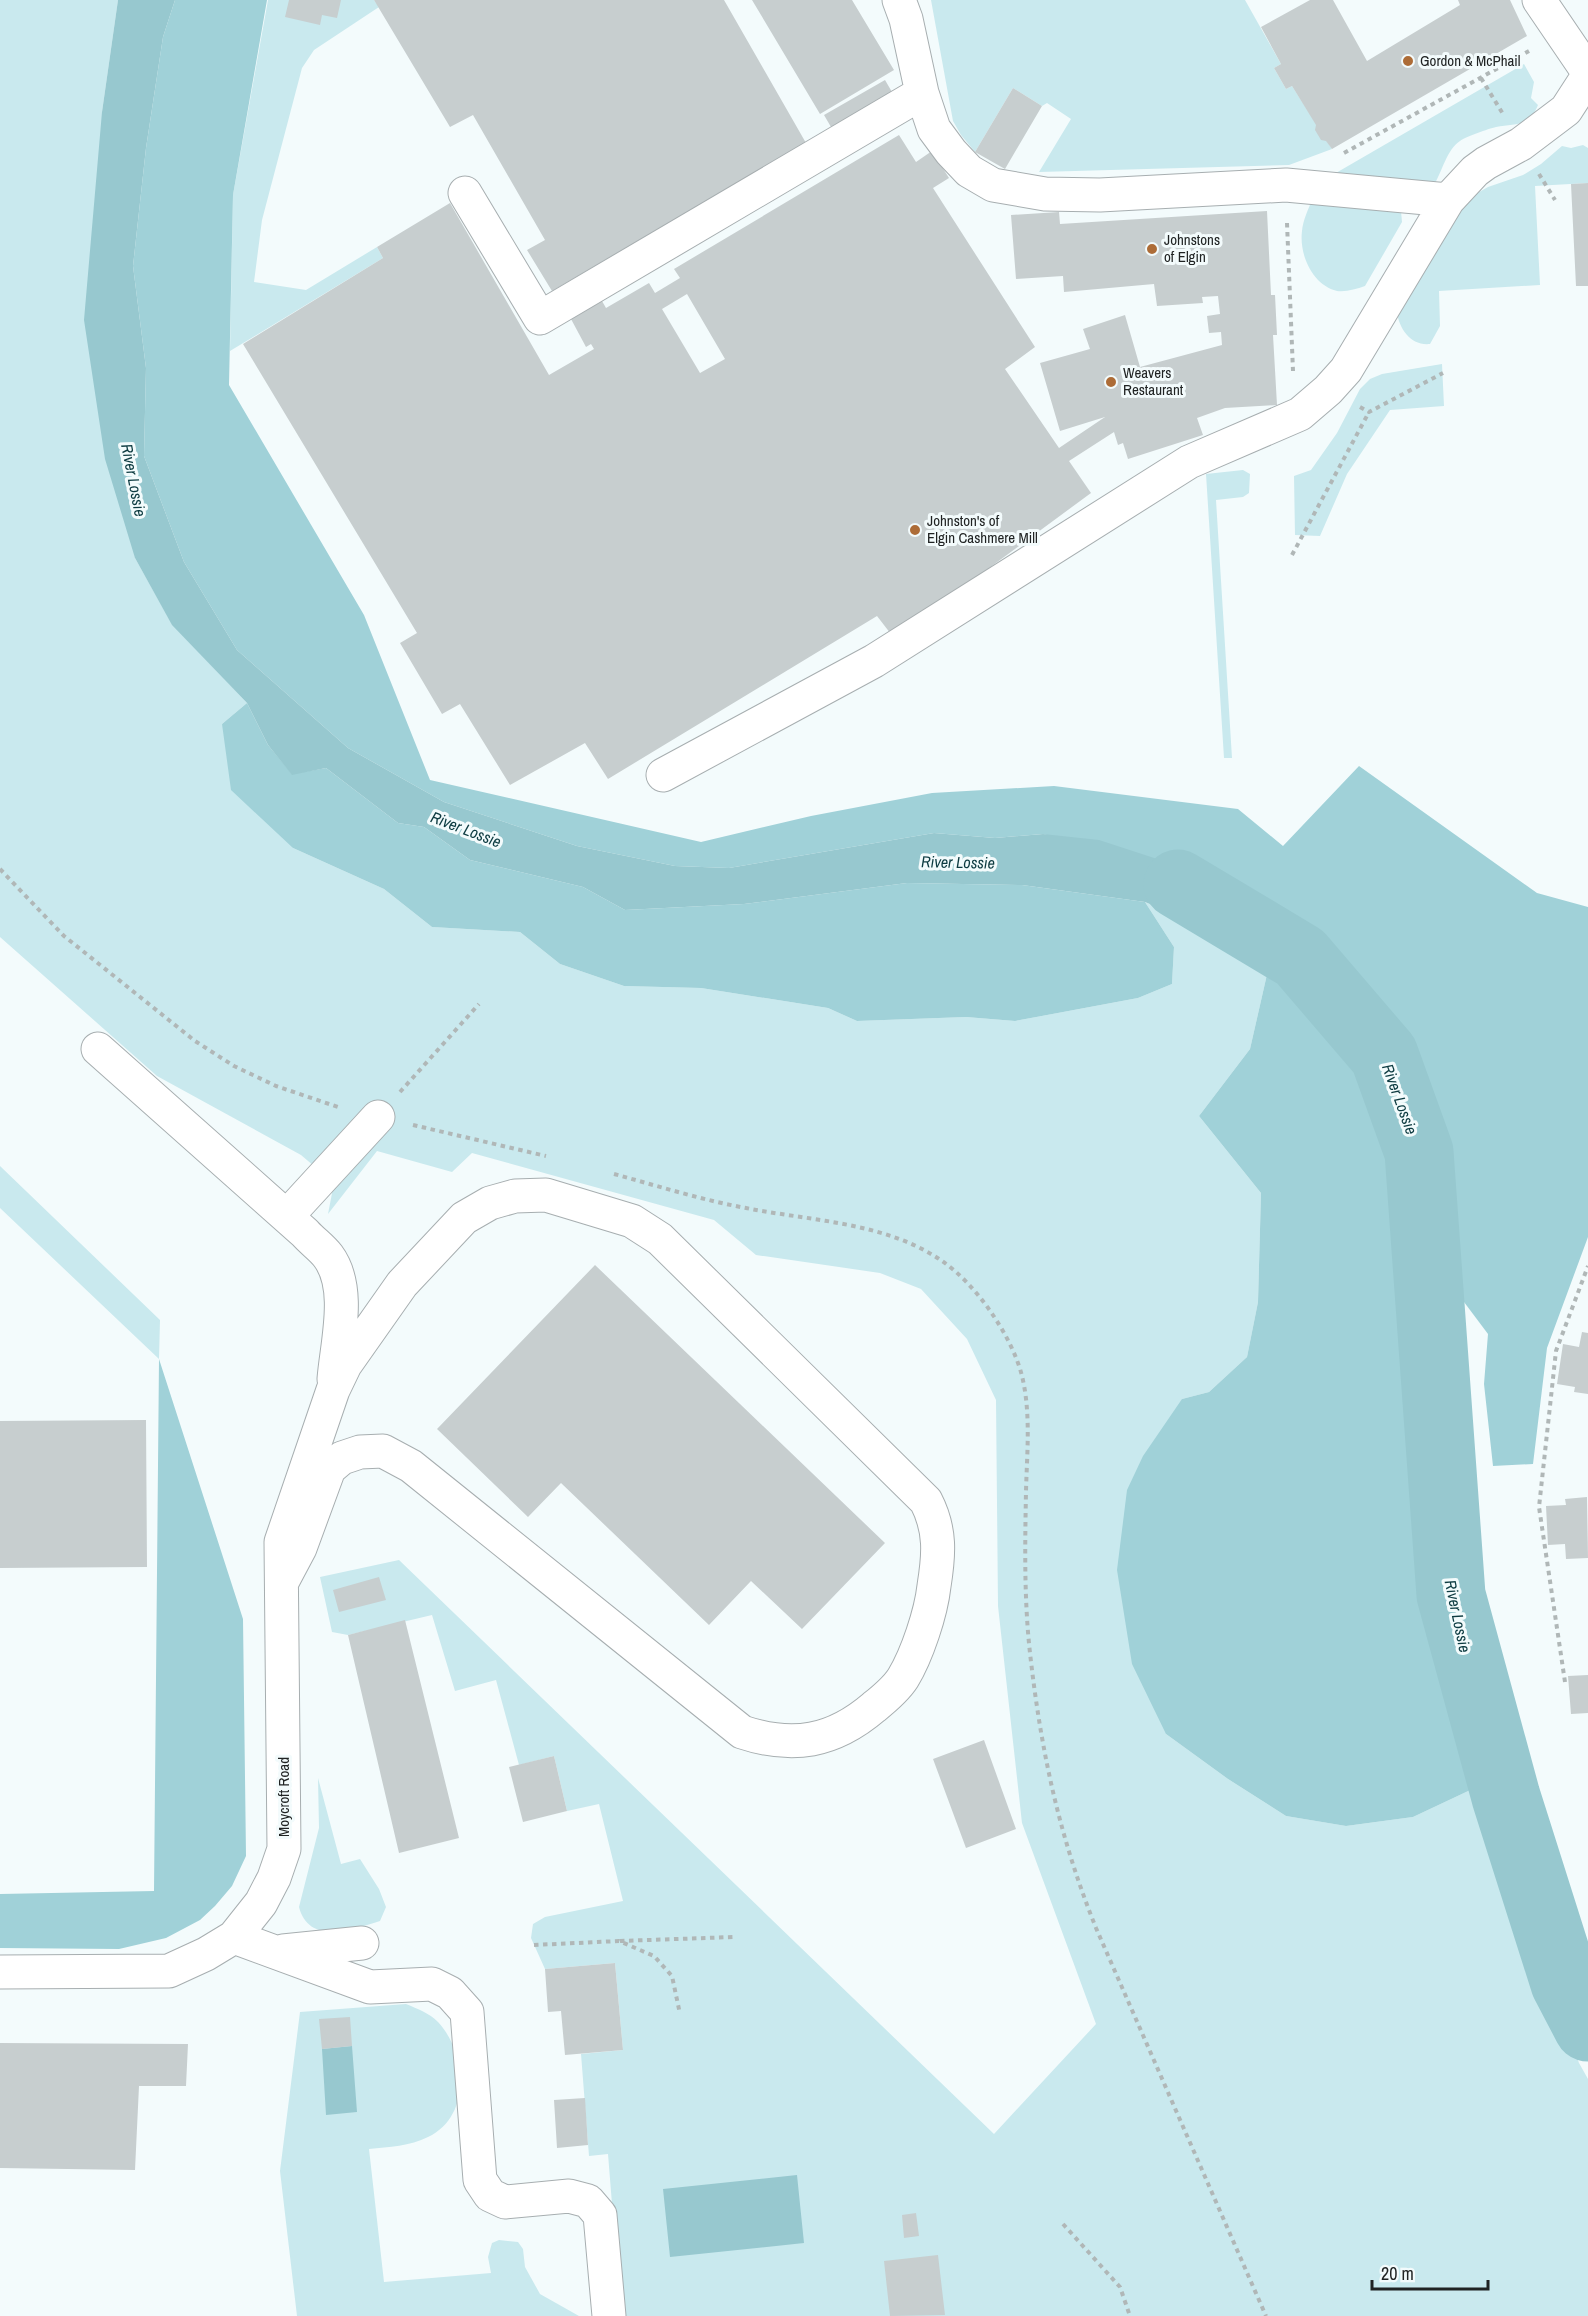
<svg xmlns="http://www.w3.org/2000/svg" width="1588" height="2316" viewBox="0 0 1588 2316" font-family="'Archivo Narrow',sans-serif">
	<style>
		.green { fill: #c9e9ee }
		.forest { fill: #a0d1d8 }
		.water { fill: #97c8cf }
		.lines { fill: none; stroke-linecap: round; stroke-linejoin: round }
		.river { stroke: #97c8cf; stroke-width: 69 }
		.building { fill: #c7cecf; fill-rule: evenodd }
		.minor-casing { stroke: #a7aeb0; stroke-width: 35 }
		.path { stroke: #b0b7b7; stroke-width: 4; stroke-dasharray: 4.5 4.5; stroke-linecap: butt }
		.minor { stroke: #fff; stroke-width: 33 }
		.poi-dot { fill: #ad6c37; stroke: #f3fbfc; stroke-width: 2 }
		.labels { text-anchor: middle; stroke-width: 6; stroke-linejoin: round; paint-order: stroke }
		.poi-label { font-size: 15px; fill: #202323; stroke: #f3fbfc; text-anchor: start }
		.street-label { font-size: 15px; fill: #202323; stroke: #f3fbfc }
		.water-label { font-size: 16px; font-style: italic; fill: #0d3b41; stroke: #f3fbfc }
	</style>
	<rect width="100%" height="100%" fill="#f3fbfc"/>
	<!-- green -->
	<path class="green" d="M0,0H118L102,112L135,558L172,624L247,703L222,724L293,848L384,889L432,927L520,932L560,964L624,986L701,988L828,1008L857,1021L966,1017L1015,1021L1138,998L1172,984L1174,947L1145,902L1244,942L1268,970L1250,1049L1199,1116L1261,1193L1258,1302L1247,1357L1209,1392L1182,1399L1166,1734L1228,1779L1286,1816L1346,1826L1413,1817L1481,1785L1579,2063L1588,2079V2316H621L608,2154L589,2156L581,2054L623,2050L615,1963L545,1969L531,1938L533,1924L545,1917L623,1901L599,1804L567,1811L554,1756L519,1765L496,1680L455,1691L432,1615L348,1635L332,1632L320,1577L399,1560L994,2134L1096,2024L1022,1823L998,1606L996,1400L967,1339L921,1289L880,1273L756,1255L714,1220L472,1153L452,1172L377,1151L328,1214L334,1183L301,1155L157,1076L0,937Z
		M268,0H374L379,7L314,50L302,68L262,220L254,282L306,290L377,247L383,258L230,351L233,195Z
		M931,0H1245L1281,64L1274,68L1286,89L1292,86L1332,149L1289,165L1039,172L1071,119L1047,103L1042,106L1013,88L975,152L961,135L953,121Z
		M1524,64L1534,82L1531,98L1538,105C1529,128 1514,123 1496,127C1488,129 1467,136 1460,141C1447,149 1442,172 1434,185L1329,177Z
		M1583,145L1588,148V183L1535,186L1540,285L1439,291L1440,326L1430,344C1411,346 1399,329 1397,312L1467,199L1488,187L1523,175L1541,164L1562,146L1571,148Z
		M1312,200L1401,211L1402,222L1365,286C1356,289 1347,292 1337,291C1312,285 1299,254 1302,231C1303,220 1308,210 1312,200Z
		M1442,364L1444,406L1390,410L1347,474L1320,536L1295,535L1294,476L1311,470L1337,433L1360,389L1370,379L1382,374Z
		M1243,470L1250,474L1249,493L1243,497L1216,500L1232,758H1224L1206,474Z
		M0,1166L160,1320L159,1359L0,1208Z
		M318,1778L341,1864L360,1859L379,1889L386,1907L380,1921C353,1929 309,1946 299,1907L319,1828Z
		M406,2004C418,2009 429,2013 438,2022C467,2053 472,2116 428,2137C410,2146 389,2147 369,2149L384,2282L491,2273L488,2257L492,2243L499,2240L518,2242L523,2249L525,2267L540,2294L579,2316H297L280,2171L300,2012Z"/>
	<!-- forest -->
	<path class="forest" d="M175,0H267L233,195L229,385L364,615L430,780L701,842L811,816L932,793L1054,786L1238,809L1283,846L1359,766L1537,893L1588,907V1237L1547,1348L1533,1464L1493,1466L1484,1384L1488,1334L1461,1298L1434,1177L1429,1121L1409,1052L1361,985L1310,938L1240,886L1043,834L995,838L934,833L729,868L675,866L577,846L444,802L348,748L237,650L184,562L144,456L146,368L133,266L146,148L163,37Z
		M247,703L268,745L292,774L326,768L398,823L424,827L470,860L583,887L625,910L744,904L907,883L1022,885L1145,902L1174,947L1172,984L1138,998L1015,1021L966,1017L857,1021L828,1008L701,988L624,986L560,964L520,932L432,927L384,889L293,848L231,790L222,724Z
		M1268,970L1337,1042L1367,1081L1389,1168L1425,1600L1481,1785L1413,1817L1346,1826L1286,1816L1228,1779L1166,1734L1132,1664L1117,1570L1127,1490L1143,1456L1182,1399L1209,1392L1247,1357L1258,1302L1261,1193L1199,1116L1250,1049Z
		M159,1359L243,1619L246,1856L232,1886L215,1906L200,1920L166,1938L119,1949L0,1948V1894L154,1891Z"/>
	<!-- water -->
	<path class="water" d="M118,0H175L163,37L146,148L133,266L146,368L144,456L184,562L237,650L348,748L444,802L577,846L675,866L729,868L934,833L995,838L1043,834L1099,840L1240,886L1283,918L1244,942L1145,902L1022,885L907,883L744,904L625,910L583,887L470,860L424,827L398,823L326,768L292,775L268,745L247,703L172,625L135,558L105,459L84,320L102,112Z
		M352,2046L357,2112L326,2115L322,2049Z
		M797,2175L804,2243L670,2257L663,2189Z"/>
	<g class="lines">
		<!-- river -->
		<path class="river" d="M1178,884L1300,957L1384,1055L1419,1152L1451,1595L1506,1797L1565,1983L1588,2027"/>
	</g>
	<!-- building -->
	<path class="building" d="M289,0H341L337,18L322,15L320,25L285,17Z
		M374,0H724L806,143L552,291L527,250L545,240L473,115L450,127Z
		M752,0H852L894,70L820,114Z
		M1310,0H1333L1367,61L1460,5L1458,0H1510L1527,36L1332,149L1326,141L1321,140L1315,130L1316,125L1292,86L1286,89L1274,68L1281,64L1261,27Z
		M885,80L892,92L831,127L824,115Z
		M1013,88L1042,106L1005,169L975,152Z
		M899,135L916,162L932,151L949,178L933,188L1035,347L1005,369L1059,448L1105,417L1060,431L1040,363L1090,349L1083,329L1125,315L1140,367L1222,345L1221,332L1209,333L1207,316L1220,314L1218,296L1202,297L1203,303L1157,306L1154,284L1064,292L1063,276L1016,279L1011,215L1059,212L1060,224L1267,211L1271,295H1275L1277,335H1273L1277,405L1225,408L1197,418L1203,435L1128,459L1123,443L1118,445L1114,432L1069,461L1091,493L894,638L877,616L608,779L585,743L510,785L460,704L442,714L400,643L417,633L243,344L383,258L377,247L450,203L549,375L594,349L591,344L586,347L571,319L602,301L606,308L649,283L655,293L680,278L674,269ZM687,294L725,359L700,373L662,309Z
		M1588,183V286H1576L1571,184Z
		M595,1265L885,1543L802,1629L751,1581L709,1625L561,1483L528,1517L437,1429Z
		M1582,1332L1588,1333V1394L1574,1392L1575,1387L1557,1384L1563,1344L1579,1347Z
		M146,1420L147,1567L0,1568V1421Z
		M1587,1497L1588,1558L1566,1559L1565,1544L1548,1545L1546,1506L1566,1505L1565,1499Z
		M379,1577L386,1600L339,1612L333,1590Z
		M405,1620L459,1838L399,1853L348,1635Z
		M1588,1675V1713L1571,1714L1568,1676Z
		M984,1740L1016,1829L966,1848L933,1759Z
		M554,1756L567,1811L523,1822L509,1767Z
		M615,1963L623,2050L565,2055L561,2011L548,2012L545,1969Z
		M350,2017L352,2046L322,2049L319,2019Z
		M0,2043L188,2044L186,2086H139L135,2170L0,2168Z
		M585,2098L588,2145L557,2148L554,2100Z
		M916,2213L919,2236L904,2238L902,2215Z
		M938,2255L945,2315L890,2316L884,2261Z"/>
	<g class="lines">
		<defs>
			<path id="minor" d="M899,0L906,19L922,93L934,129L951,152L969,171L993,185L1045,194L1100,195L1286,185L1448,200L1475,171L1486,163L1521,144L1566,110L1588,76
				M1539,0L1588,72
				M465,193L540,318L922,93
				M663,775L874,661L1189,462L1300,414L1328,390L1346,370L1448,200
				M98,1049L305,1233C312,1241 322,1248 328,1256C352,1288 337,1342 334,1379
				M287,1216L378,1117
				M234,1937L370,1987L432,1984L450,1993L467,2012L480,2180L490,2195L505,2202L569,2196L588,2201L600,2215L609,2316
				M283,1951L362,1943
				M0,1972L169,1971L206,1954L234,1937L261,1903L274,1878L284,1849L281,1542L333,1390L345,1365L402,1284L464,1218L490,1203L515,1196L546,1195L632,1221L660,1239L926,1501C941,1530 939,1555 934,1586C931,1613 917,1655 903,1678C896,1689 884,1699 874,1707C833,1742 793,1749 742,1732L411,1466L383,1451L360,1452L342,1458L329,1469L300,1548L283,1580"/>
		</defs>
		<!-- minor casing -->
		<use href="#minor" class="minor-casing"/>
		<!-- path -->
		<path class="path" d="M1481,78L1503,114
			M1344,153L1529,51
			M1539,174L1555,200
			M1287,223L1293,371
			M1360,407L1369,412L1443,373
			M1292,555L1369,412
			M0,869L64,936L195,1041L234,1066L276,1086L338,1107
			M400,1092L479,1004
			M413,1125L546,1156
			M614,1174C658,1186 702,1200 746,1208C811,1221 886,1222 942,1261C976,1284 1012,1336 1022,1376C1031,1413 1027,1452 1026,1491C1025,1545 1024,1599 1030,1653C1041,1751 1059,1836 1096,1928L1266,2316
			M1565,1682L1539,1507L1556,1351L1588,1266
			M620,1941L734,1937
			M534,1945L619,1941L654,1956L672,1976L680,2014
			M1063,2224L1120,2287L1130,2316"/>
		<!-- minor -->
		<use href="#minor" class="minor"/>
	</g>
	<!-- markers -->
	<g class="poi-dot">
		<circle cx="1408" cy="61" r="6"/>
		<circle cx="1152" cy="249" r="6"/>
		<circle cx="1111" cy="382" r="6"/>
		<circle cx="915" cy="530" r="6"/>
	</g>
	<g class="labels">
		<!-- poi labels -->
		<g class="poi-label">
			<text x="1420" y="66">Gordon &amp; McPhail</text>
			<text x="1164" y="245">Johnstons<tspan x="1164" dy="17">of Elgin</tspan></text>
			<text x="1123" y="378">Weavers<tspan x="1123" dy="17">Restaurant</tspan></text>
			<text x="927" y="526">Johnston's of<tspan x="927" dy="17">Elgin Cashmere Mill</tspan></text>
		</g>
		<!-- street labels -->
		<g class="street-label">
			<text transform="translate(284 1797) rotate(-90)" y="5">Moycroft Road</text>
		</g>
		<!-- water labels -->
		<g class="water-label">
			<text transform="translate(134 480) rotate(79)" y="6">River Lossie</text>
			<text transform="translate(466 829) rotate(21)" y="6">River Lossie</text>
			<text transform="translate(958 862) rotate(1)" y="6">River Lossie</text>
			<text transform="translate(1400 1099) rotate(70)" y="6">River Lossie</text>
			<text transform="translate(1458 1616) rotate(78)" y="6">River Lossie</text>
		</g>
	</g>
	<!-- scale -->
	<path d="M1372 2280v9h116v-9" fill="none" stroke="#202323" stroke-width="3"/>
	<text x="1381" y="2280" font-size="18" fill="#202323" stroke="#f3fbfc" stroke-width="4.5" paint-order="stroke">20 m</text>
</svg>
